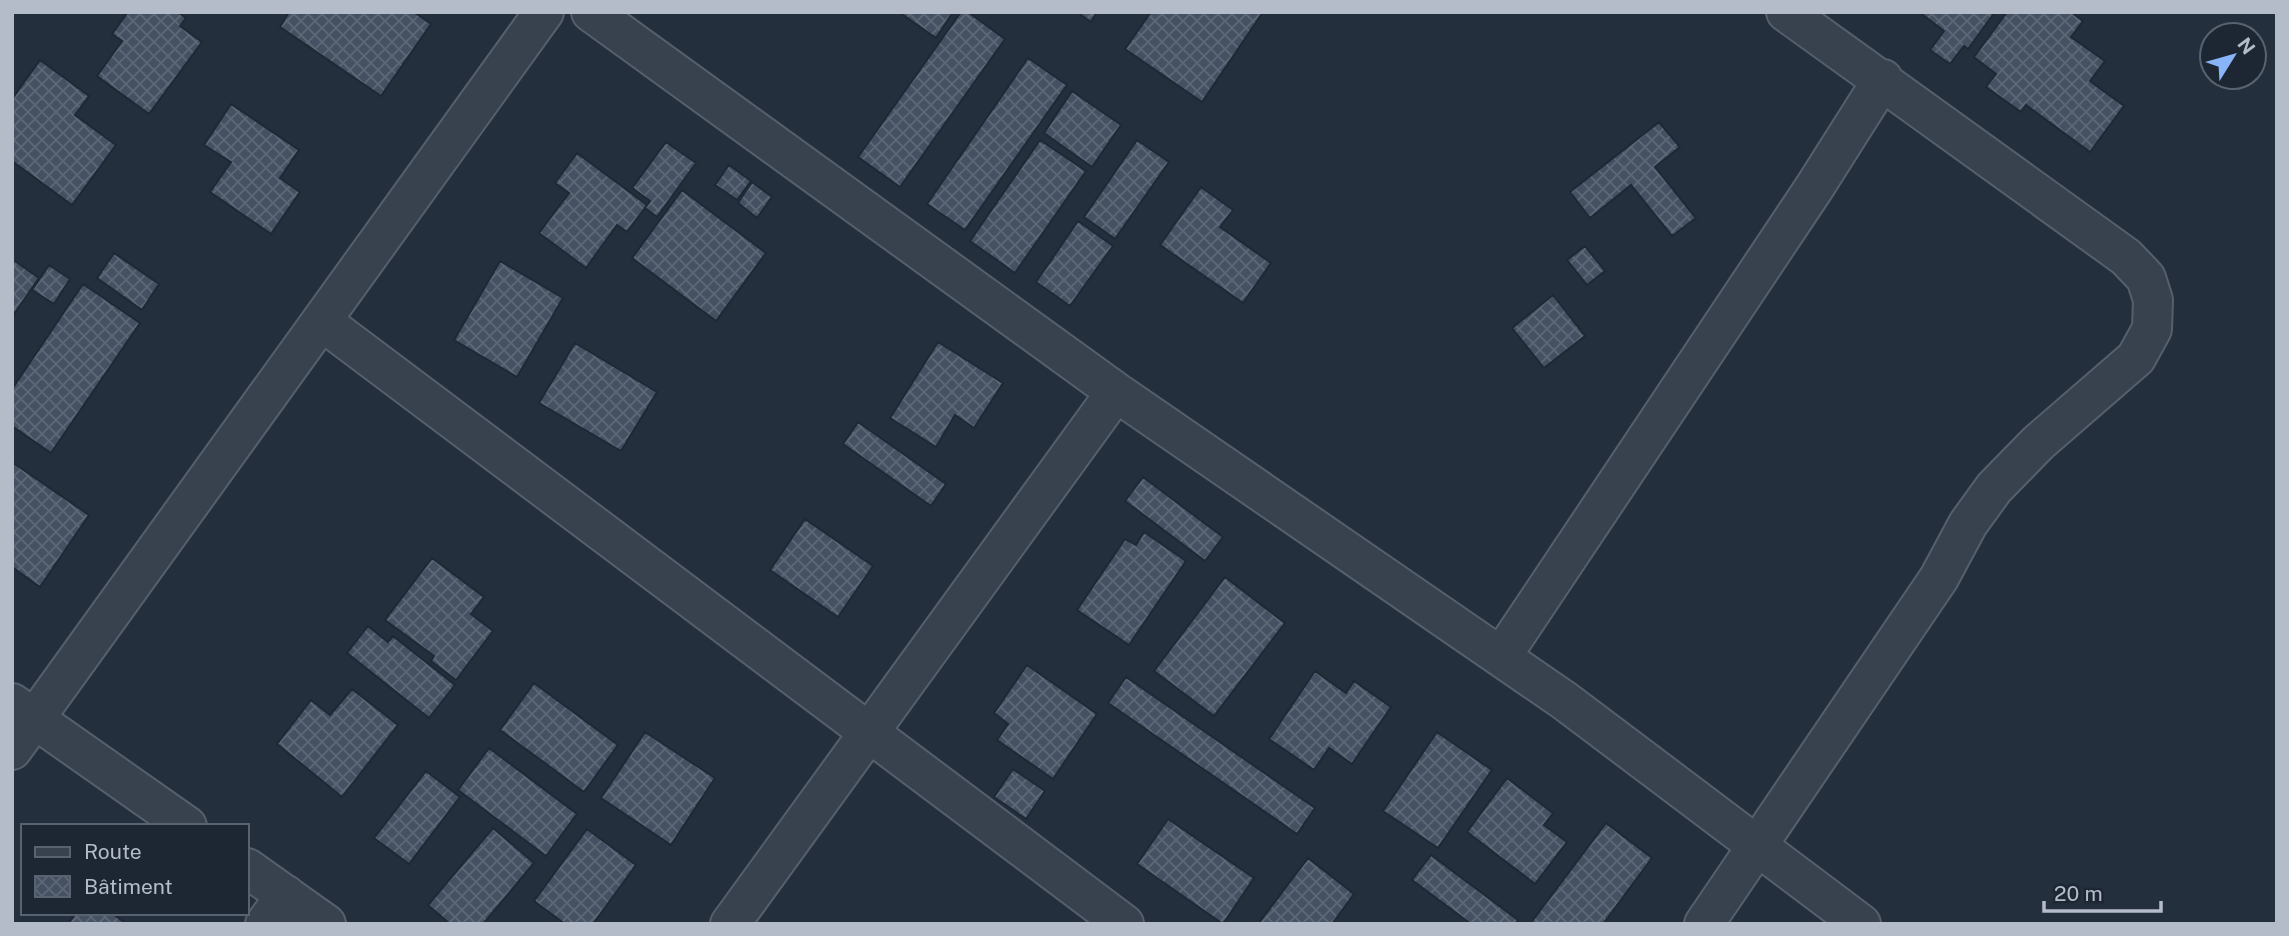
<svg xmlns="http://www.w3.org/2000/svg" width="2289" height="936" viewBox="0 0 2289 936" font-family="'Public Sans',sans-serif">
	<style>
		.building { fill: url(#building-cross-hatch); stroke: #1f2835; stroke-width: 2 }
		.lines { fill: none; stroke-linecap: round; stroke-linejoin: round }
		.minor-casing { stroke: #565f6c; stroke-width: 42 }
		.minor { stroke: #38414e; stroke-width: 38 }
	</style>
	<defs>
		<pattern id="building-cross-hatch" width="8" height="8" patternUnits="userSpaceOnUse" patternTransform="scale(1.75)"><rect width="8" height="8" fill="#455162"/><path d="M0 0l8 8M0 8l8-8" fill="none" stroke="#5d6877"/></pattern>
	</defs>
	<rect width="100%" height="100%" fill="#242f3e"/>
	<!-- building -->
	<path class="building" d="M128,12H178L186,18L180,26L202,42L149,114L97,76L122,41L112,34Z
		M289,12H414L431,24L381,96L280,27Z
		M899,12H953L936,38Z
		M961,12H968L1005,39L900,187L858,157Z
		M1077,12H1097L1091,22Z
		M1151,12H1263L1202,102L1125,49Z
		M1919,12H1995L1968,49L1964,46L1950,64L1930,50L1944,31Z
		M2007,12H2071L2083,21L2071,37L2105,61L2090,81L2124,106L2090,152L2026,105L2021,112L1986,87L1996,74L1974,57Z
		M1028,58L1067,85L965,230L927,204Z
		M40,60L89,96L75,115L116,145L72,205L12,161V99Z
		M1072,91L1121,125L1092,167L1044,133Z
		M231,104L299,150L280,178L300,192L271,234L210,192L231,162L204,145Z
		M1659,122L1680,147L1655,167L1696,218L1672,236L1631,185L1590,218L1570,192Z
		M1040,140L1086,171L1015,273L970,241Z
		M1137,140L1169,162L1115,239L1084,217Z
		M666,142L696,163L657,217L645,208L650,201L632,188Z
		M577,153L647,205L627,232L617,225L586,268L539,233L569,193L555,183Z
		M729,165L751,181L737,200L715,185Z
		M752,182L772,197L757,218L738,203Z
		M1201,187L1233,210L1220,227L1271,263L1243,303L1160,245Z
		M682,190L766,253L716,321L632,258Z
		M1078,221L1113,246L1070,306L1036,282Z
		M1585,246L1605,271L1587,285L1567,260Z
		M114,253L159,284L142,310L97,278Z
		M12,259L39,278L12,317Z
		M500,261L563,298L517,377L454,340Z
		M49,265L70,279L54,304L32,290Z
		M83,284L140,323L51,453L12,426V389Z
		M1553,295L1585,336L1544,368L1512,328Z
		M938,342L1003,383L974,428L955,415L936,447L890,418Z
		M575,343L657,392L621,451L539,403Z
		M858,422L946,484L931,506L843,444Z
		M12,462L89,515L40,587L12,567Z
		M1143,477L1223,537L1205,561L1125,501Z
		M805,519L873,566L838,617L770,570Z
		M1144,532L1186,561L1129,645L1077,610L1125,539L1136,545Z
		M432,558L484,597L471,614L493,631L456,680L431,661L434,656L385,620Z
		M1225,577L1285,623L1214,716L1154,671Z
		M368,626L388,642L393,636L455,685L429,718L347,653Z
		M1027,665L1097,714L1053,779L997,740L1008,724L994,713Z
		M1315,671L1346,693L1354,681L1391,707L1352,764L1329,748L1314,770L1269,739Z
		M1126,677L1315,808L1297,834L1108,703Z
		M534,683L618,745L584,792L500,730Z
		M352,689L398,725L342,797L277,744L311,700L330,715Z
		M645,732L715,778L671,845L601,798Z
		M1437,732L1492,770L1438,848L1383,811Z
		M489,748L577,814L546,856L458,790Z
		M1013,769L1045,791L1026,819L994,797Z
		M426,771L460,797L409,864L374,838Z
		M1507,778L1553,813L1544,825L1567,842L1535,884L1467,832Z
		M1168,819L1254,878L1223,924L1137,864Z
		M1606,823L1652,858L1603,924H1530Z
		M493,828L534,863L483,924H450L428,905Z
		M587,829L636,865L593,924H565L534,901Z
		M1431,855L1518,920L1515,924H1471L1412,880Z
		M1308,858L1354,894L1332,924H1258Z
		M76,913H112L126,924H68Z"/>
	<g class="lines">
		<defs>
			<path id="minor" d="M591,12L1116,392L1565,701L1861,924
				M323,322L1124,924
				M1501,657L1814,188L1883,79
				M12,703L187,826
				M12,750L544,12
				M247,868L326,924
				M265,924L286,895
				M730,924L1116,392
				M1704,924L1939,578L1968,524L1994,488L2038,443L2136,358L2152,329L2153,300L2146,278L2126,257L1786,12"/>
		</defs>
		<!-- minor casing -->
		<use href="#minor" class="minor-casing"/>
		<!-- minor -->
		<use href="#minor" class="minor"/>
	</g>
	<!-- border -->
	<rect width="2289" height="936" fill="none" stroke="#b4bcc9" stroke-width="28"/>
	<!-- legend -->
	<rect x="21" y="824" width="228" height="91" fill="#1d2633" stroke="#59626f" stroke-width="2"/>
	<rect x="35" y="847" width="35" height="10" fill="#38414e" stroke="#59626f" stroke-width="2"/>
	<text x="84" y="859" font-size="21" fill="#b4bcc9">Route</text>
	<rect x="35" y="876" width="35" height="21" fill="url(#building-cross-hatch)" stroke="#59626f" stroke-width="2"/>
	<text x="84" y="894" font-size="21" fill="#b4bcc9">Bâtiment</text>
	<!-- north arrow -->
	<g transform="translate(2233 56) rotate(53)"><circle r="33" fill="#1d2633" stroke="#59626f" stroke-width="2"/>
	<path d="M0-5L12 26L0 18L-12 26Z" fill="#8ab4f8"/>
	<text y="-10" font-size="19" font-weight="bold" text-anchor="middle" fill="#b4bcc9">N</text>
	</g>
	<!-- scale -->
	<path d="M2044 901v10h117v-10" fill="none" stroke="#b4bcc9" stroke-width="3.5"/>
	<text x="2054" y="901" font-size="21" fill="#b4bcc9" stroke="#1d2633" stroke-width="5" paint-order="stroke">20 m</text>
</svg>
